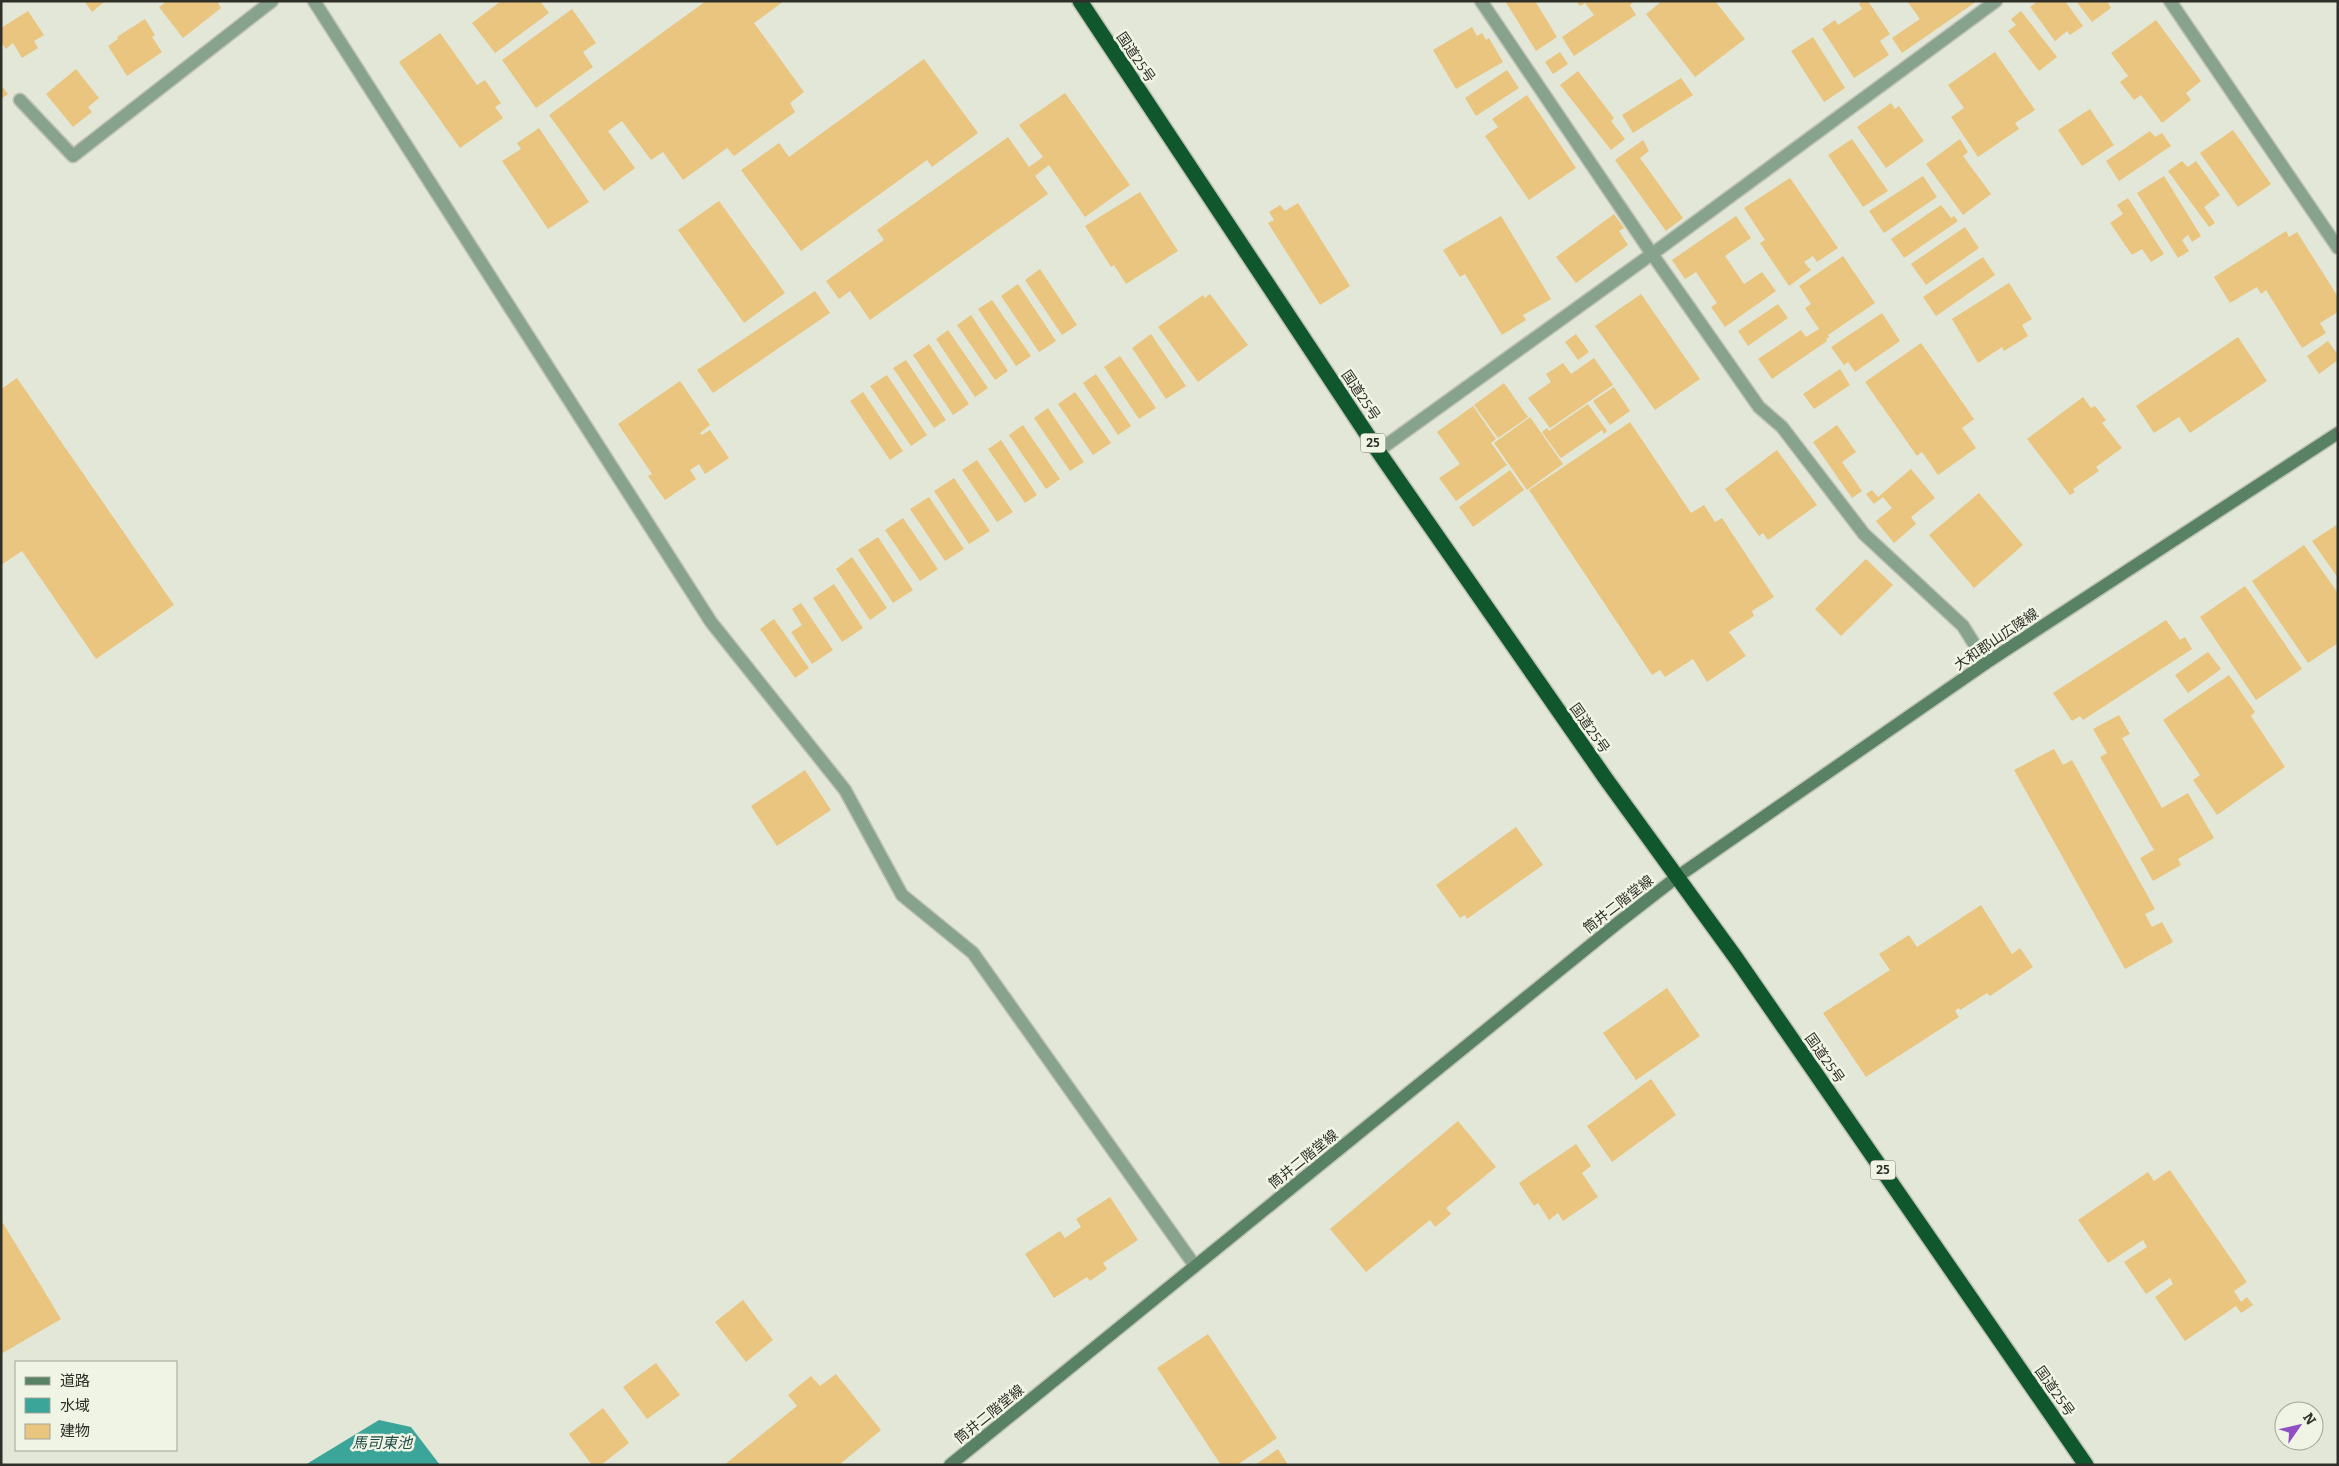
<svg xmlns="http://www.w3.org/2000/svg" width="2339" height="1466" viewBox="0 0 2339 1466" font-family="Bitter,'Noto Sans JP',serif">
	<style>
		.water { fill: #3ba59a }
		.building { fill: #e9c57f }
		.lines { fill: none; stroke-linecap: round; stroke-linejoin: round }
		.street-casing { stroke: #bfc2b4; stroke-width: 15 }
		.secondary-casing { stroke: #bfc2b4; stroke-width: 15 }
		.highway-casing { stroke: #bfc2b4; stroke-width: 18 }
		.street { stroke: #87a38d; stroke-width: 12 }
		.secondary { stroke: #598264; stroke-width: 12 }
		.highway { stroke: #11572d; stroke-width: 15 }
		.labels { text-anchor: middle; stroke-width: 5; stroke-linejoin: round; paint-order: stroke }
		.shield { fill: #f0f4e4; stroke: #686a61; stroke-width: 1 }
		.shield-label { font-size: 12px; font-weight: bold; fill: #2e2f29 }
		.street-label { font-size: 14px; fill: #2e2f29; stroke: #f0f4e4 }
		.water-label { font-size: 15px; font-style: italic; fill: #204d49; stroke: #f0f4e4 }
	</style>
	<rect width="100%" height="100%" fill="#e3e7d7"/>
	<!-- water -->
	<path class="water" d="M379,1420L411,1427L440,1465H305Z"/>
	<!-- building -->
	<path class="building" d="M84,1H105L92,12Z
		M167,1H217L221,8L183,38L159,7Z
		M501,1H540L549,13L495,53L472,23Z
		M706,1H784L754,23L804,92L790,103L795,112L734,156L727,148L683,180L663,152L651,160L622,121L608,131L635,168L604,191L549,115Z
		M1505,1H1535L1557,37L1536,51Z
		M1576,1H1635L1630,5L1636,15L1574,56L1562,37L1594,15L1585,3L1580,6Z
		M1662,1H1715L1745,39L1695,77L1646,14Z
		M1863,1H1868L1890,34L1880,41L1889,55L1854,78L1822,29L1835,20L1838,25L1862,9L1859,4Z
		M1907,1H1977L1902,53L1892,38L1920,19Z
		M2038,1H2065L2083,26L2070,35L2067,31L2055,41L2030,7Z
		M2076,1H2107L2111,8L2092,22Z
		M572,9L596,43L583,52L593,67L536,108L502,60Z
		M28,11L44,35L34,41L38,48L22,58L13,43L6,49L1,42V28Z
		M2021,11L2057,57L2039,71L2008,31L2016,25L2011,19Z
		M145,19L155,35L152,37L162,52L127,76L108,46L118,39L117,37Z
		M2156,20L2201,81L2186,93L2191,100L2162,123L2141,95L2134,100L2120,82L2128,76L2111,53Z
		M1472,27L1477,36L1482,33L1486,40L1489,38L1503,62L1456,89L1433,50Z
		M440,33L477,85L485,80L501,103L495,107L503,118L460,148L399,62Z
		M1813,37L1845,88L1824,102L1791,51Z
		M1560,52L1568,64L1553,74L1545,62Z
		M1995,52L2035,110L2015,123L2019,129L1978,157L1951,117L1964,108L1948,85Z
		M924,59L978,133L932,167L927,160L801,251L741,170L779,143L789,157Z
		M76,69L99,98L88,107L92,112L73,127L46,94Z
		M1507,70L1519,88L1476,116L1465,98Z
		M1578,71L1614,118L1611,121L1625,139L1611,150L1560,85Z
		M1681,78L1693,95L1633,133L1622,115Z
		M1,85L8,94L1,99Z
		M1065,93L1130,185L1085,217L1049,165L1035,176L1048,194L870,320L850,291L839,299L826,281L884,240L877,230L1008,137L1029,167L1043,157L1019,125Z
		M1527,95L1576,168L1529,200L1485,136L1498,127L1492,119Z
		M1891,103L1895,109L1899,106L1924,141L1886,168L1857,127Z
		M2090,109L2114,145L2082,166L2058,130Z
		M539,128L589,202L548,229L502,161L521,149L517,143Z
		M2233,130L2271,184L2238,207L2200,153Z
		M2150,131L2155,137L2162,133L2171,146L2119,181L2106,161Z
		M1852,139L1888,191L1863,207L1828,155Z
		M1960,139L1968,152L1963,156L1991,194L1963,215L1926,164Z
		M1643,140L1649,151L1640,158L1683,218L1666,231L1615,160Z
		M2182,161L2188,167L2196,161L2220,195L2204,207L2215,223L2209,227L2168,171Z
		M1923,176L1937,197L1884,233L1869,211Z
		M2164,176L2201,236L2192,242L2188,235L2182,240L2189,251L2178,258L2137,193Z
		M1790,178L1838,248L1817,262L1813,256L1804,262L1811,270L1789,286L1760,243L1765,240L1744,208Z
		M1140,192L1178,251L1126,284L1114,265L1111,267L1085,226Z
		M2128,198L2164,254L2151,262L2142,249L2132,255L2110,223L2123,214L2117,205Z
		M719,201L785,293L744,323L678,230Z
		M1298,203L1350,286L1320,305L1268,223L1274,220L1269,212L1280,205L1285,211Z
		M1941,205L1951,218L1954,216L1958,221L1904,258L1891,239Z
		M1614,214L1624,228L1619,231L1628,245L1576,283L1556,257Z
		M1501,216L1551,299L1523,315L1526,320L1502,335L1465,274L1460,277L1443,250Z
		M1736,216L1751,238L1725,256L1744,284L1762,272L1776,291L1725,327L1711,307L1717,303L1696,272L1685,279L1672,260Z
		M1965,227L1979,248L1926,285L1911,264Z
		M2286,231L2289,237L2297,232L2338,297V312L2320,323L2326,333L2302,348L2266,290L2261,294L2257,287L2230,303L2214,277Z
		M1843,256L1875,303L1828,335L1829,337L1826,339L1827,341L1772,379L1758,359L1801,330L1806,337L1819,329L1805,308L1811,304L1799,286Z
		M1983,257L1995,275L1936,316L1923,297Z
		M1040,269L1077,325L1062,335L1025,280Z
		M2009,283L2032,319L2022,325L2028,336L2004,351L2002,347L1978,363L1952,319Z
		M1018,284L1056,341L1039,352L1001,296Z
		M815,291L830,313L713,393L697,370Z
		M1210,294L1248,345L1198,382L1158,327L1203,295L1205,298Z
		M1641,294L1700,379L1655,410L1595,326Z
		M992,300L1031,356L1016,366L978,309Z
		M1778,304L1788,318L1748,346L1738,331Z
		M1882,313L1900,341L1855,372L1848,362L1844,365L1831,347Z
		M971,315L1008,371L995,380L957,325Z
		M948,330L988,388L975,397L936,339Z
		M1151,334L1186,386L1166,399L1132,348Z
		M1576,334L1589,352L1578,360L1565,342Z
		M2238,337L2267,381L2190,433L2179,417L2154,433L2136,406Z
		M2328,341L2338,355V360L2319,374L2307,356Z
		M1921,343L1974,419L1962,428L1976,448L1938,475L1922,452L1917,456L1865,382Z
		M929,344L969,404L953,415L913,355Z
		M1120,356L1156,408L1139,419L1104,367Z
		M1594,358L1613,385L1550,428L1528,398L1551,382L1546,374L1563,363L1571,374Z
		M906,360L946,420L934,428L893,368Z
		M1840,369L1850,385L1814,409L1803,394Z
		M1096,374L1131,426L1118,435L1083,383Z
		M887,375L927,435L911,446L870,386Z
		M17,378L174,605L96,659L22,551L1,565V389Z
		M680,381L710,425L700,433L702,435L710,430L729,458L705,474L699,464L690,470L696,479L665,500L648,476L652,474L618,424Z
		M1504,383L1528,417L1498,438L1474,405Z
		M1614,387L1630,411L1610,425L1593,401Z
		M863,392L903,451L890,460L850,401Z
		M1075,392L1111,443L1093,455L1058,404Z
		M2083,397L2091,408L2095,406L2106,420L2102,423L2122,448L2096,467L2099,471L2073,489L2075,492L2070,495L2027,439Z
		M1588,404L1607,431L1604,434L1602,430L1561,458L1542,432L1547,428L1549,431Z
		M1473,406L1496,439L1491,443L1507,465L1456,501L1439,478L1460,464L1437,432Z
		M1048,408L1084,462L1070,471L1034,418Z
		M1530,417L1563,464L1527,490L1494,443Z
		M1630,422L1691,513L1704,505L1715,522L1722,518L1774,597L1752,611L1754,616L1729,632L1746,656L1707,682L1693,659L1665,677L1660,670L1652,675L1529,490Z
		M1023,425L1060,479L1046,489L1009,435Z
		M1837,425L1856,452L1842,462L1862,491L1852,498L1813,442Z
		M1001,440L1037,495L1025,503L988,449Z
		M1777,450L1817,505L1768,540L1763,533L1759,536L1725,489Z
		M977,460L1013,512L997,522L962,470Z
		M1911,469L1935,498L1911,517L1916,524L1894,543L1876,521L1892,508L1883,497L1874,504L1866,494L1872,490L1878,497Z
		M1510,470L1524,490L1473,527L1459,507Z
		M954,478L990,531L969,544L934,491Z
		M1979,493L2023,545L1974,588L1929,535Z
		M929,497L964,549L945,561L910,509Z
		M903,518L938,569L920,581L885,530Z
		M2338,524V578L2312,541Z
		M878,537L913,590L893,603L858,550Z
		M2304,545L2338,593V643L2308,663L2252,581Z
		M852,557L887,608L870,620L836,569Z
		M1866,559L1893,585L1841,636L1815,609Z
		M834,584L863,628L842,642L813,598Z
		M2245,586L2302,669L2256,700L2200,617Z
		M801,603L833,650L812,664L791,632L802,625L792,609Z
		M774,619L809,668L795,678L760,629Z
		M2166,620L2180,640L2185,637L2192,649L2083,720L2080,716L2072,721L2053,693Z
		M2208,652L2221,669L2188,693L2175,675Z
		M2229,675L2255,712L2251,716L2285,767L2217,815L2193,780L2200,775L2163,720Z
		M2119,715L2130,734L2122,738L2162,808L2188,793L2214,838L2178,859L2181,865L2153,881L2140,858L2154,850L2100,757L2107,753L2093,729Z
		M2054,749L2063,765L2072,760L2155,909L2145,914L2152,927L2162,922L2173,942L2125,969L2014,770Z
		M805,770L831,810L777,846L751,806Z
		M1516,827L1543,865L1467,919L1465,915L1460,918L1436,885Z
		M1981,905L2012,954L2020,948L2033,967L1990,996L1987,993L1960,1010L1959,1008L1955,1011L1959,1017L1866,1077L1823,1013L1890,970L1879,954L1909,935L1917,947Z
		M1667,988L1700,1036L1636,1080L1603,1033Z
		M1651,1079L1676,1115L1612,1162L1587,1126Z
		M1458,1121L1496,1167L1446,1208L1451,1214L1435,1227L1430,1220L1366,1272L1330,1229Z
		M1576,1144L1591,1166L1582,1173L1598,1197L1563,1221L1558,1213L1549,1220L1538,1203L1534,1206L1519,1183Z
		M2170,1170L2247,1282L2234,1291L2241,1302L2247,1297L2253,1305L2241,1313L2236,1306L2185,1341L2155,1297L2173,1284L2170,1278L2146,1294L2124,1262L2147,1247L2143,1240L2108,1263L2078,1220L2148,1172L2154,1181Z
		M1110,1197L1138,1240L1103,1263L1107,1269L1090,1281L1087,1277L1054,1298L1025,1254L1060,1231L1065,1238L1081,1227L1076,1219Z
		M3,1223L61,1319L1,1354V1224Z
		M743,1300L773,1340L746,1362L715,1322Z
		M1208,1334L1277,1438L1237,1465H1221L1157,1368Z
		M656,1363L680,1395L647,1419L623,1387Z
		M836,1374L881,1430L839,1465H724L797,1406L788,1395L811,1376L820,1386Z
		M603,1408L629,1443L601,1465H592L569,1434Z
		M1278,1449L1288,1465H1255Z"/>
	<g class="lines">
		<defs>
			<path id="street" d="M314,1L711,622L845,790L902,895L973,953L1195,1266
				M1481,1L1652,254L1759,407L1782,427L1864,534L1963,626L1986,663
				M2170,1L2338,248
				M20,100L73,156L272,1
				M1378,451L1652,254L1996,1"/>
			<path id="secondary" d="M950,1465L1619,922L1677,877L1986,663L2338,433"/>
			<path id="highway" d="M1080,1L1378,451L1606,779L1736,958L2086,1465"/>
		</defs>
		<!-- street casing -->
		<use href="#street" class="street-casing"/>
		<!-- secondary casing -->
		<use href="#secondary" class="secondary-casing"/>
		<!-- highway casing -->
		<use href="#highway" class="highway-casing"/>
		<!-- street -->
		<use href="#street" class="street"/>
		<!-- secondary -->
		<use href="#secondary" class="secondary"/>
		<!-- highway -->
		<use href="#highway" class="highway"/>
	</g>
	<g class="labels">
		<!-- shield labels -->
		<g class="shield">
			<rect x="1360.5" y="433.5" width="25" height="19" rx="4"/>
			<rect x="1870.5" y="1160.5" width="25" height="19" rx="4"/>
		</g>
		<g class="shield-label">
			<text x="1373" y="447">25</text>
			<text x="1883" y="1174">25</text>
		</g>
		<!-- street labels -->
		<g class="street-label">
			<text transform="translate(1136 57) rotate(56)" y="5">国道25号</text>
			<text transform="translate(1361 395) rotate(56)" y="5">国道25号</text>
			<text transform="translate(1996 639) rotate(-34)" y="5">大和郡山広陵線</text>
			<text transform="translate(1590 728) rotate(55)" y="5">国道25号</text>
			<text transform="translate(1618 904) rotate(-38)" y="5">筒井二階堂線</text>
			<text transform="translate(1825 1058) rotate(55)" y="5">国道25号</text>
			<text transform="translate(1303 1159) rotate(-39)" y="5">筒井二階堂線</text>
			<text transform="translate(2055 1391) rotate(55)" y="5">国道25号</text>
			<text transform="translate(989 1414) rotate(-39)" y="5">筒井二階堂線</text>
		</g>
		<!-- water labels -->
		<g class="water-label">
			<text x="382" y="1448">馬司東池</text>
		</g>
	</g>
	<!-- border -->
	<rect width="2339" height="1466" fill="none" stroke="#2e2f29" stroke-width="5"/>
	<!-- legend -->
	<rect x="15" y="1361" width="162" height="90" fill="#f0f4e4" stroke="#a2a599"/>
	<rect x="25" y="1377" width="25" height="8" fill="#598264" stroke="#a2a599"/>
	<text x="60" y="1386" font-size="15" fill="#2e2f29">道路</text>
	<rect x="25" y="1398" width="25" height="15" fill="#3ba59a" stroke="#a2a599"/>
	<text x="60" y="1411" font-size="15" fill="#2e2f29">水域</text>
	<rect x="25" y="1424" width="25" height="15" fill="#e9c57f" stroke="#a2a599"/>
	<text x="60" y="1436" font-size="15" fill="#2e2f29">建物</text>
	<!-- north arrow -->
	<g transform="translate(2299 1426) rotate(56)"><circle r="24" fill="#f0f4e4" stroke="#a2a599"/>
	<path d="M0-4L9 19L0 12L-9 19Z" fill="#904fc4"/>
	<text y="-8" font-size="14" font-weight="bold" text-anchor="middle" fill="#2e2f29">N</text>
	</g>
</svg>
